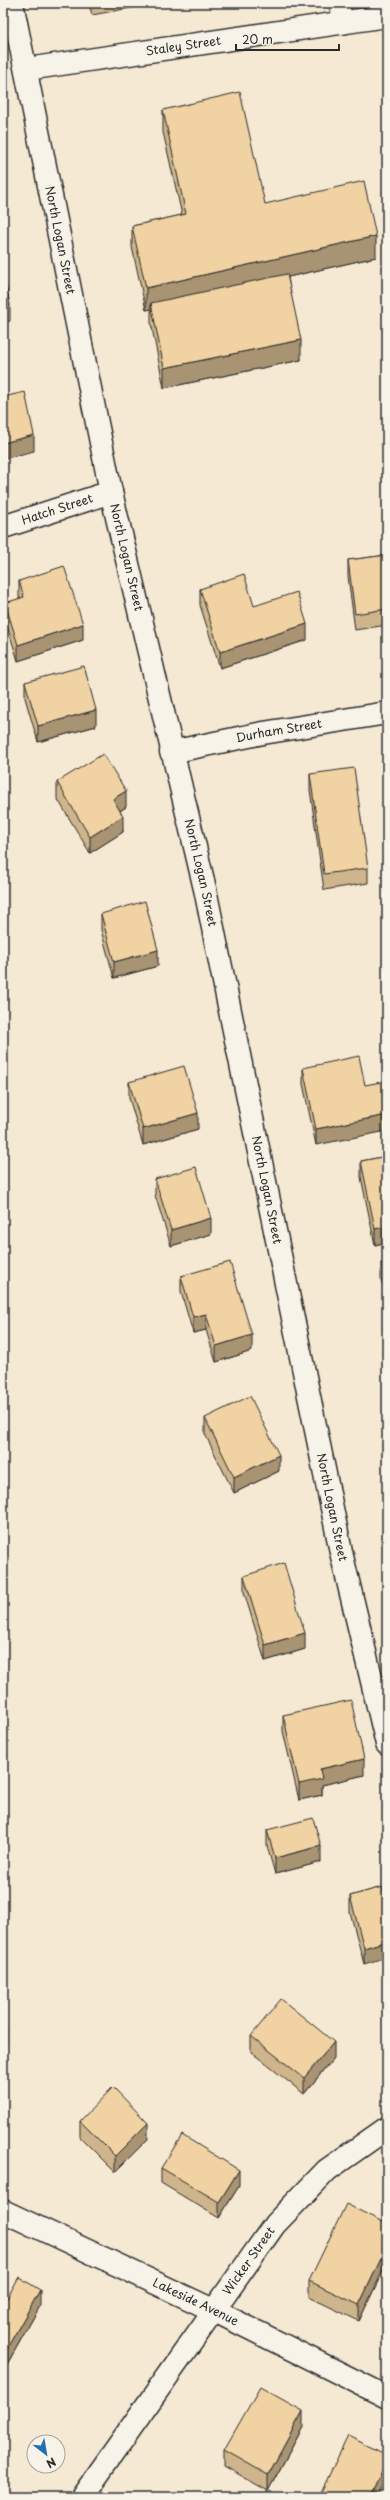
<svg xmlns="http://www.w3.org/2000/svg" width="390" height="2500" viewBox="0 0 390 2500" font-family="'Playpen Sans',sans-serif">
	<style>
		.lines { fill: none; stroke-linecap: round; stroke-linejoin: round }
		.lane-casing { stroke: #2b2b2b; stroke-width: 22 }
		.street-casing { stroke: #2b2b2b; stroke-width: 25 }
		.secondary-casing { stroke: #2b2b2b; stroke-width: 25 }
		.lane { stroke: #f7f3e8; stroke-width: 19 }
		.street { stroke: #f7f3e8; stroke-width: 22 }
		.secondary { stroke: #f7f3e8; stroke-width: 22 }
		.wall { fill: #ceb58c; stroke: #2b2b2b }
		.shaded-wall { fill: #a89372; stroke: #2b2b2b }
		.building { fill: #f0d2a3; stroke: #2b2b2b }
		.labels { text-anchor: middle; stroke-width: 3; stroke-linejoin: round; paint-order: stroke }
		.street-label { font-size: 12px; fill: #2b2b2b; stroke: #f7f3e8 }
	</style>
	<rect width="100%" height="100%" fill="#f5e9d3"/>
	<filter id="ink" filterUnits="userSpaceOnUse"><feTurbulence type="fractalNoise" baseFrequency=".025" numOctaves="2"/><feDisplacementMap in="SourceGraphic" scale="8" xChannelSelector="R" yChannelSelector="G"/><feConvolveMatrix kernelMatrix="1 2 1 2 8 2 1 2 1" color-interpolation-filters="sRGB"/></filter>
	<g filter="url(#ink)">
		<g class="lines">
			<defs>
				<path id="lane" d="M339,3L344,24"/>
				<g id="street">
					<path id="s1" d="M12,3L111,492L205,889L341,1552L387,1744"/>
					<path id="s2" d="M27,69L387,16"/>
					<path id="s3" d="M3,527L111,492"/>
					<path id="s4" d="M82,2497L275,2224L327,2170L387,2128"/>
				</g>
				<g id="secondary">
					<path id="s5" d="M171,752L263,733L387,713"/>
					<path id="s6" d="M3,2211L213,2310L387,2397"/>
				</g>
			</defs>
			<!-- lane casing -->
			<use href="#lane" class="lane-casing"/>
			<!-- street casing -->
			<use href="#street" class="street-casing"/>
			<!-- secondary casing -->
			<use href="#secondary" class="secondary-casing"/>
			<!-- lane -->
			<use href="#lane" class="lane"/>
			<!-- street -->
			<use href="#street" class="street"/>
			<!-- secondary -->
			<use href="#secondary" class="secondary"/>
		</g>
		<!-- wall -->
		<path class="wall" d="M89,3H158L92,15Z
			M163,110L265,204L376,257L288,277L301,360L164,388L151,323V309L146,310L132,247V226L182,215L163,132Z
			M3,271L10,305V321L3,323Z
			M387,555V625L355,630L348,576V560Z
			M19,581L83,640L18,661L5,619V603L20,599L19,597Z
			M200,589L254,606L307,640L220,668L200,605Z
			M25,682L96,726L38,742L25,698Z
			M310,774L368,868V883L324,890L310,790Z
			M57,782L126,807L120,811L123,832L90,853L57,798Z
			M101,914L158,966L114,978L101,930Z
			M303,1068L365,1085L316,1145L303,1084Z
			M129,1082L198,1129L143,1145L129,1098Z
			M387,1156V1242L375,1245L361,1177V1161Z
			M155,1179L211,1234L171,1246L155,1195Z
			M387,1261V1299L381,1279V1263Z
			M181,1276L252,1351L216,1362L206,1330L193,1333L181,1292Z
			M205,1418L279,1471L234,1493L205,1434Z
			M244,1576L305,1649L265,1661L244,1592Z
			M283,1715L364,1775L322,1785V1795L299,1800L283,1731Z
			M267,1830L321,1862L275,1874L267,1846Z
			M382,1887L364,1964L350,1912V1896Z
			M251,2036L334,2058L304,2094L251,2052Z
			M80,2121L148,2139L115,2172L80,2137Z
			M161,2168L239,2186L219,2218L161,2183Z
			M387,2224V2262L359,2321L309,2297V2281Z
			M3,2305L40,2306L6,2366L3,2364Z
			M303,2427L268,2491L224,2466V2450Z
			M321,2492L377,2497H321Z"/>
		<!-- shaded-wall -->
		<path class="shaded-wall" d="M376,236V257L152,308L151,303V309L146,310V288Z
			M301,340V360L164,388V368Z
			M34,435V451L3,459V443Z
			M83,624V640L18,661V645Z
			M307,624V640L220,668V652Z
			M96,710V726L38,742V726Z
			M126,791V807L113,815V799Z
			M123,816V832L90,853V837Z
			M158,950V966L114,978V962Z
			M198,1113V1129L143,1145V1129Z
			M387,1115V1131L316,1145V1129Z
			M211,1218V1234L171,1246V1230Z
			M387,1226V1242L375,1245V1229Z
			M206,1314V1330L193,1333V1317Z
			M252,1335V1351L216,1362V1346Z
			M279,1455V1471L234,1493V1477Z
			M305,1633V1649L265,1661V1645Z
			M364,1759V1775L322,1785V1795L299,1800V1784L320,1769Z
			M321,1846V1862L275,1874V1858Z
			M387,1941V1957L364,1964V1948Z
			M6,2027V2043L3,2046V2030Z
			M334,2042V2058L304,2094V2078Z
			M148,2123V2139L115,2172V2156Z
			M239,2170V2186L219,2218V2202Z
			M387,2246V2262L359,2321V2305Z
			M40,2290V2306L6,2366V2350Z
			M303,2411V2427L268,2491V2475Z
			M387,2460V2476L377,2497H370Z"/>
		<!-- building -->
		<path class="building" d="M240,92L265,204L364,181L376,236L146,288L132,226L186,214L163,110Z
			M3,271L10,305L3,307Z
			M287,274L301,340L164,368L151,303Z
			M25,392L34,435L3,443V397Z
			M387,555V609L355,614L348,560Z
			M64,566L83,624L18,645L5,603L24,597L19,581Z
			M244,574L254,606L297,592L307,624L220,652L200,589Z
			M84,666L96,710L38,726L25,682Z
			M103,754L126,791L113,799L123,816L90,837L57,782Z
			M354,768L368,868L324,874L310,774Z
			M145,901L158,950L114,962L101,914Z
			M359,1056L365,1085L387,1081V1115L316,1129L303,1068Z
			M184,1066L198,1113L143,1129L129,1082Z
			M387,1156V1226L375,1229L361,1161Z
			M196,1167L211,1218L171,1230L155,1179Z
			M387,1261V1283L381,1263Z
			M230,1262L252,1335L216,1346L206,1314L193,1317L181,1276Z
			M250,1396L279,1455L234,1477L205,1418Z
			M284,1563L305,1633L265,1645L244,1576Z
			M351,1700L364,1759L320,1769L322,1779L299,1784L283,1715Z
			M313,1818L321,1846L275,1858L267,1830Z
			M382,1887L387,1905V1941L364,1948L350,1896Z
			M281,1999L334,2042L304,2078L251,2036Z
			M3,2024L6,2027L3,2030Z
			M113,2087L148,2123L115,2156L80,2121Z
			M182,2135L239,2170L219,2202L161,2168Z
			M346,2204L387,2224V2246L359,2305L309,2281Z
			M19,2277L40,2290L6,2350L3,2348V2305Z
			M260,2387L303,2411L268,2475L224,2450Z
			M348,2436L387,2455V2460L370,2497H332L321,2492Z"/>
	</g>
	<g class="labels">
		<!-- street labels -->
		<g class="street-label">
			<text dy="4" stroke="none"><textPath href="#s2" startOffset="158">Staley Street</textPath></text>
			<text dy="4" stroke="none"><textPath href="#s1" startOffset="242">North Logan Street</textPath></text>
			<text dy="4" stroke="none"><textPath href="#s3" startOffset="57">Hatch Street</textPath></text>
			<text dy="4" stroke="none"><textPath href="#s1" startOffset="566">North Logan Street</textPath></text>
			<text dy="4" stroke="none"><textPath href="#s5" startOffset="110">Durham Street</textPath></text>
			<text dy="4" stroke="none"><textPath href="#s1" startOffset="890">North Logan Street</textPath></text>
			<text dy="4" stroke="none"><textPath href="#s1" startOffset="1214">North Logan Street</textPath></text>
			<text dy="4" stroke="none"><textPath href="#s1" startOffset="1538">North Logan Street</textPath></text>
			<text dy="4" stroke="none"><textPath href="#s4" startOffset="289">Wicker Street</textPath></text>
			<text dy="4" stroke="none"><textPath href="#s6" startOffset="213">Lakeside Avenue</textPath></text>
		</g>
	</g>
	<!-- margin -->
	<rect width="390" height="2500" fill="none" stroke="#f7f3e8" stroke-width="16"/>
	<rect x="8" y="8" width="374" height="2484" fill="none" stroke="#2b2b2b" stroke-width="1.5" filter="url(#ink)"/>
	<!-- north arrow -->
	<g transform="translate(46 2454) rotate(149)"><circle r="19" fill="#f7f3e8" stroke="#a5a39c"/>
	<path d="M0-3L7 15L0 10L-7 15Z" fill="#1f6fb2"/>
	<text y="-6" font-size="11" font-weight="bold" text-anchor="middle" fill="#2b2b2b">N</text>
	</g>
	<!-- scale -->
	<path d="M236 44v6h103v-6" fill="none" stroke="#2b2b2b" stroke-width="2"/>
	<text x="242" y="44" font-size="12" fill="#2b2b2b" stroke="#f7f3e8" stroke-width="3" paint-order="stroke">20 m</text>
</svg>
